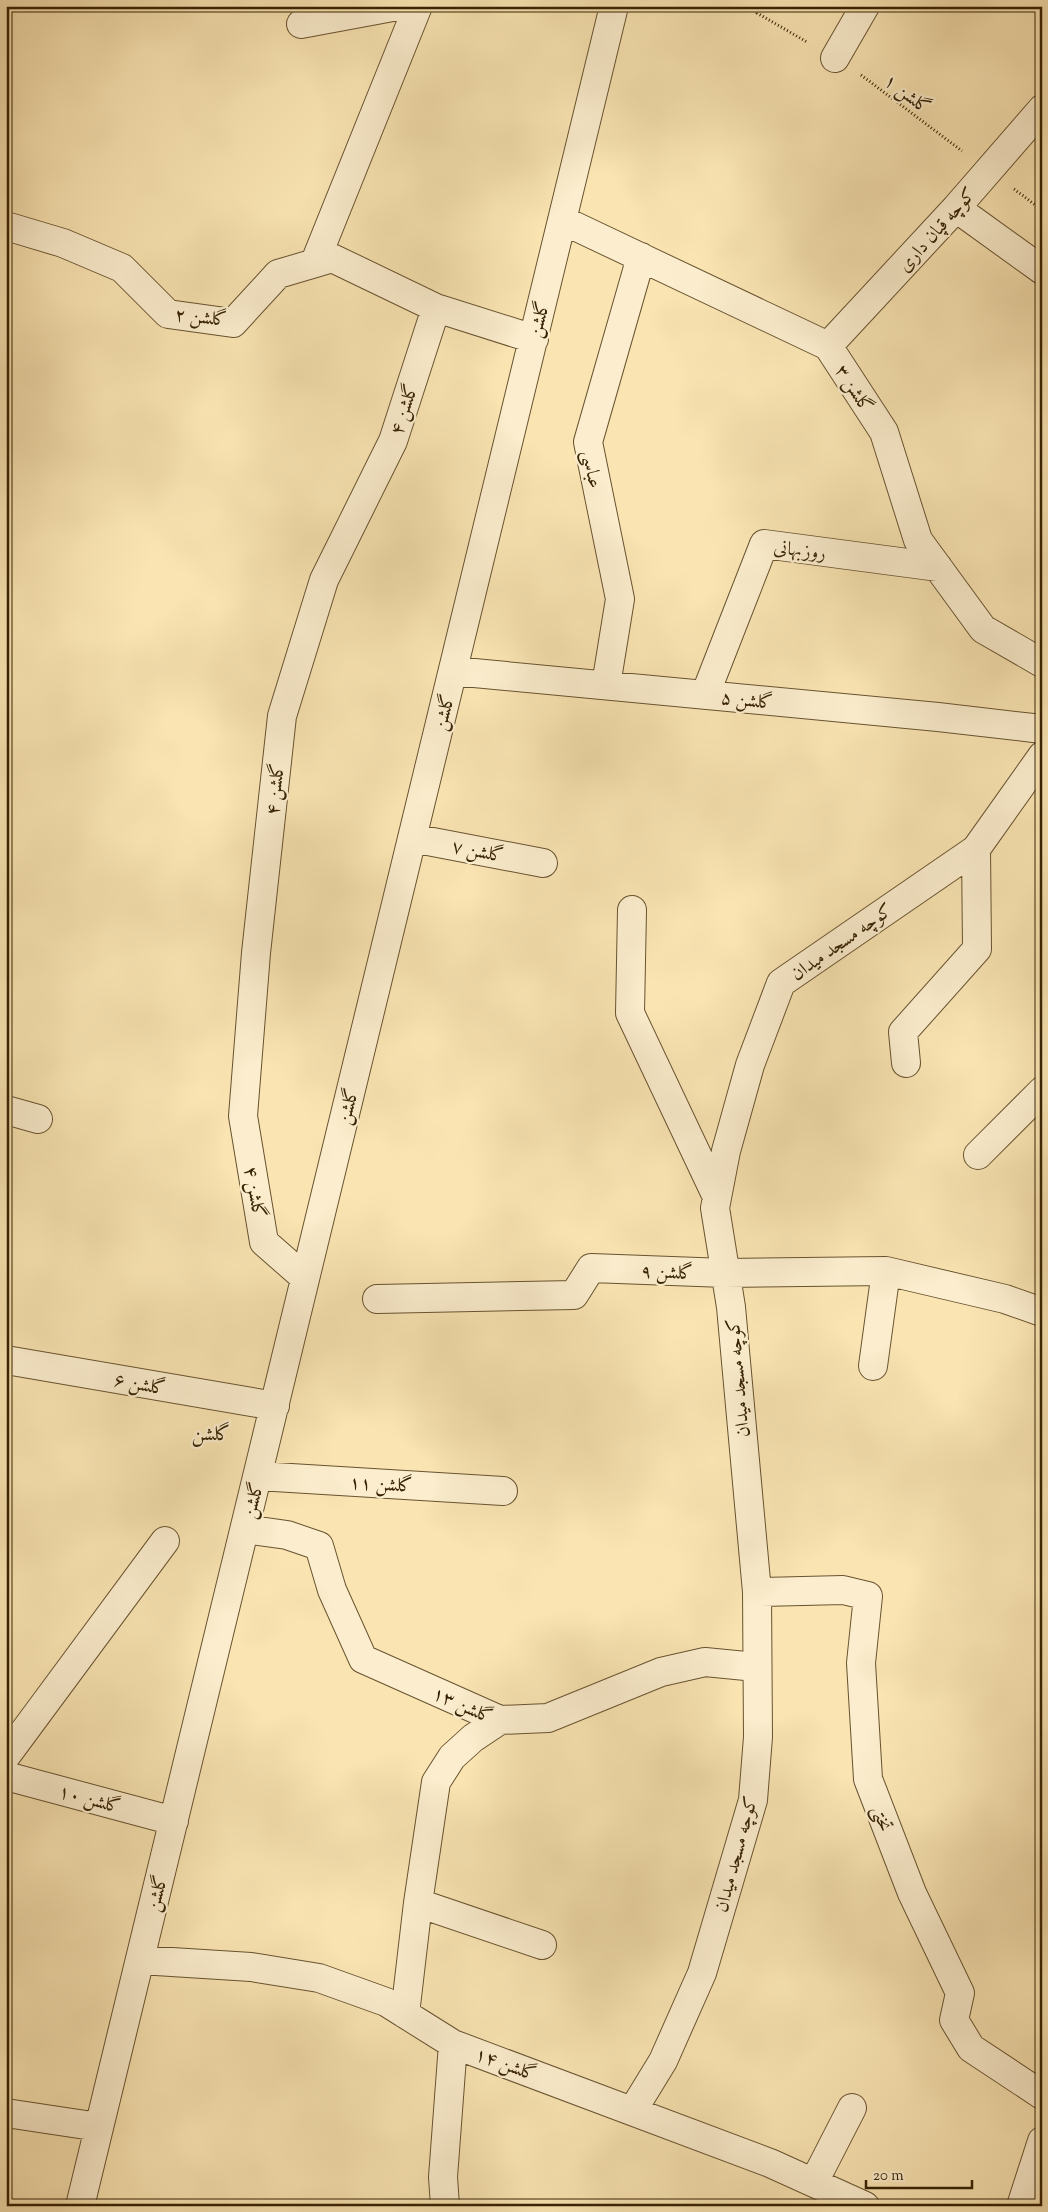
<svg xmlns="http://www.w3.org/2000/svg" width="1048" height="2212" viewBox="0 0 1048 2212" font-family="'Sorts Mill Goudy',Amiri,serif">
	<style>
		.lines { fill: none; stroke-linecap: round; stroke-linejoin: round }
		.minor-casing { stroke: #685330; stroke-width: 30 }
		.path { stroke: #372304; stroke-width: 3; stroke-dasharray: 1 2.5; stroke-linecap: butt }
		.minor { stroke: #fbedcd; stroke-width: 28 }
		.labels { text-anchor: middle; stroke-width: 4.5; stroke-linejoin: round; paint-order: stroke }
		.street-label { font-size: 19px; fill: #372304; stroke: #fbedcd }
		.neighbourhood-label { font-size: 20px; fill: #372304; stroke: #fbedcd }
	</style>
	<rect width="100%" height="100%" fill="#f9e4b2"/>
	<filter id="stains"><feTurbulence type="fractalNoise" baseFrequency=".004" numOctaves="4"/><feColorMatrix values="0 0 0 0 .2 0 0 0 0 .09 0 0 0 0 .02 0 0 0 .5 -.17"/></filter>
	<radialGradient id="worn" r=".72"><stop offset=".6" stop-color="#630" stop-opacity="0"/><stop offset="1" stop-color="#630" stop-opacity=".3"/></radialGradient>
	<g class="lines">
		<defs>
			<path id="minor" d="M301,24L398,6
				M835,58L865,6
				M956,208L1042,270
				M562,220L828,346L884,432L918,540L983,629L1042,663
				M6,226L63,243L122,268L168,314L233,323L278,274L332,258L436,308L534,339
				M315,262L418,6
				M828,346L956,208L1042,109
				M453,671L938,717L1042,729
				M606,685L620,599L588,442L641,257
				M705,695L764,544L938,567
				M412,838L543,863
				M632,910L630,1013L717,1197
				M906,1063L903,1032L977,949L976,849
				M6,1110L38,1119
				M978,1155L1042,1091
				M305,1278L264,1242L243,1116L256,953L282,716L324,580L393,441L436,308
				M377,1299L574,1295L591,1268L725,1273L886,1271L1005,1299L1042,1312
				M6,1360L275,1406
				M873,1366L886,1271
				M258,1476L503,1491
				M245,1529L287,1535L319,1546L332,1590L363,1659L500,1720L548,1718L661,1672L705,1662L756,1667
				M757,1592L843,1590L868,1596L861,1663L868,1779L912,1893L960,1993L954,2020L971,2048L1042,2095
				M6,1756L165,1541
				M6,1776L174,1821
				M418,1903L542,1945
				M140,1960L251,1967L319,1978L386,2002L453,2044L770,2163L865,2206
				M405,2014L418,1903L436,1782L452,1757L473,1738L500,1720
				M633,2110L663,2061L702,1973L753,1800L758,1737L757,1592L731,1307L715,1208L726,1151L750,1065L781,983L976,849L1042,756
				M6,2113L99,2127
				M814,2182L852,2108
				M80,2206L614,6
				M445,2206L443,2177L453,2044
				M1021,2206L1042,2141"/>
		</defs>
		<!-- minor casing -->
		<use href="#minor" class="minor-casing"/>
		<!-- path -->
		<path class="path" d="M759,6L757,13L807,42
			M861,75L962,151
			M1014,189L1042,210"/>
		<!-- minor -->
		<use href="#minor" class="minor"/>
	</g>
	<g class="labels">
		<!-- street labels -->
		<g class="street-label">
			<text transform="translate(908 93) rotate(37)" y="7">گلشن ۱</text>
			<text transform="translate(936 229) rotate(-48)" y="7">کوچه قپان داری</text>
			<text transform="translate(201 316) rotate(6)" y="7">گلشن ۲</text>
			<text transform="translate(538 319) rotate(-76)" y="7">گلشن</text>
			<text transform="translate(855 388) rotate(57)" y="7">گلشن ۳</text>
			<text transform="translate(403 409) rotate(-72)" y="7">گلشن ۴</text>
			<text transform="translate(593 469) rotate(79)" y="7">عباسی</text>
			<text transform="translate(800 549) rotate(7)" y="7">روزبهانی</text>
			<text transform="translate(747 699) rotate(6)" y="7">گلشن ۵</text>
			<text transform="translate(443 712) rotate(-76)" y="7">گلشن</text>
			<text transform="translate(274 789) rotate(-84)" y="7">گلشن ۴</text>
			<text transform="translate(478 850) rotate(11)" y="7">گلشن ۷</text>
			<text transform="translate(841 941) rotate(-35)" y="7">کوچه مسجد میدان</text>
			<text transform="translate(347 1106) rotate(-76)" y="7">گلشن</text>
			<text transform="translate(256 1192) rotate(80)" y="7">گلشن ۴</text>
			<text transform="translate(667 1271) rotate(2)" y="7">گلشن ۹</text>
			<text transform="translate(737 1378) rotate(-95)" y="7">کوچه مسجد میدان</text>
			<text transform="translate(140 1383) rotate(10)" y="7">گلشن ۶</text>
			<text transform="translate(381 1483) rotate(3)" y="7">گلشن ۱۱</text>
			<text transform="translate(252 1500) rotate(-76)" y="7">گلشن</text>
			<text transform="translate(463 1704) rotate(24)" y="7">گلشن ۱۳</text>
			<text transform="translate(90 1798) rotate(15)" y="7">گلشن ۱۰</text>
			<text transform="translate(883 1818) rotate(69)" y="7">تختی</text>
			<text transform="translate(735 1854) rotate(-75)" y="7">کوچه مسجد میدان</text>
			<text transform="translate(156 1893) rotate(-76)" y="7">گلشن</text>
			<text transform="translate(506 2063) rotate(20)" y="7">گلشن ۱۴</text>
		</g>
		<!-- neighbourhood labels -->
		<g class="neighbourhood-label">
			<text x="211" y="1440">گلشن</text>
		</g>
	</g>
	<!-- margin -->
	<rect width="1048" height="2212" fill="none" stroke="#f9e4b2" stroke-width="25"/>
	<rect x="8" y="8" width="1033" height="2197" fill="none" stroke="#372304" stroke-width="2.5"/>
	<rect x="12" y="12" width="1023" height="2187" fill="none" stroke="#372304"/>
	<!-- scale -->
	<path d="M866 2180v8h106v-8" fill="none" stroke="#372304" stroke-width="2.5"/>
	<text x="873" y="2180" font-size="15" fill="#372304" stroke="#fbedcd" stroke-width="4" paint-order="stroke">20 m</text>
	<rect width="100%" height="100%" filter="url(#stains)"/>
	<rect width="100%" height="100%" fill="url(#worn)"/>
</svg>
